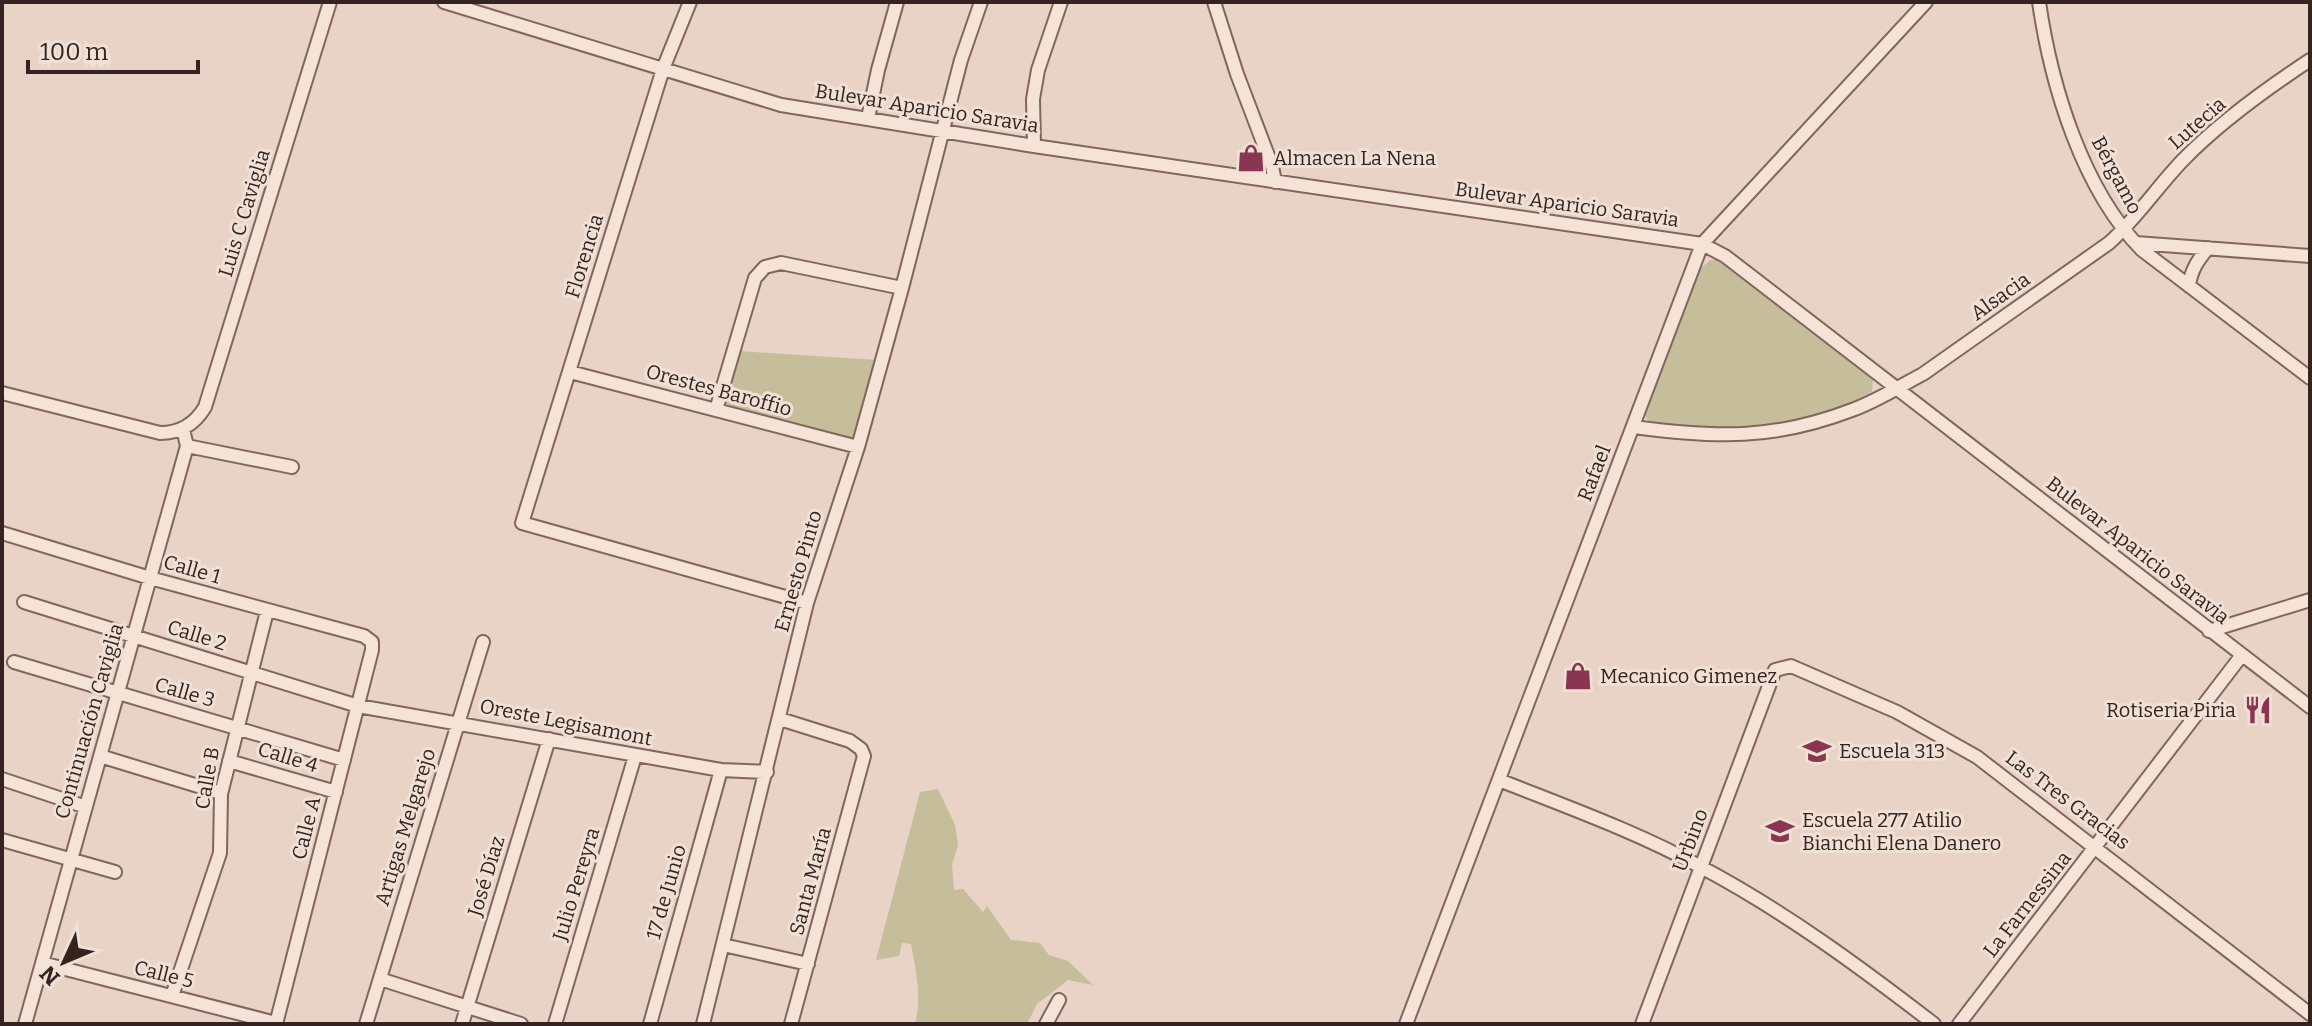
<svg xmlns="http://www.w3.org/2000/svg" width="2312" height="1026" viewBox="0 0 2312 1026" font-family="Bitter,serif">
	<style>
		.green { fill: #c6bd9b }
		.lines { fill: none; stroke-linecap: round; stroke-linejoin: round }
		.minor-casing { stroke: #82665e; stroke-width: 16 }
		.minor { stroke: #f5e3d8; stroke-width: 12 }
		.labels { text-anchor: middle; stroke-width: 6; stroke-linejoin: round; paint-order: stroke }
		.street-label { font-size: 20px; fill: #342320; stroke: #f1e0d5 }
		.poi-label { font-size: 20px; fill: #342320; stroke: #f1e0d5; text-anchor: start }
	</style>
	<rect width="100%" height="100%" fill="#e9d3c6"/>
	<!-- green -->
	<path class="green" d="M1710,260H1717L1726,265L1868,374L1873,379L1872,391C1862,400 1847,405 1833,410C1771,433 1719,430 1654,424L1648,421L1644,412L1700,269Z
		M739,351L877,360L853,438L849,440L726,407L723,405Z
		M938,789L955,825L958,845L952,865L954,890L963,889L983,912L987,906L1011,940L1040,943L1049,955L1068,961L1093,985L1068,980L1037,1004L1027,1024H915C922,997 916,971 911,944L902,943L899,956L876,960L920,792Z"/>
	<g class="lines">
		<defs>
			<path id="minor" d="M444,2L781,105L1034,146L1702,244L1725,256L2310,707
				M690,2L663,69L522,523L807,603
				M1214,2L1237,74L1272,166L1275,182
				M2039,2C2051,85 2082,189 2142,250L2310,378
				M868,118L878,70L897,2
				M1034,146L1033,99L1038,70L1061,2
				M2136,243L2310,256
				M2189,286C2191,270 2198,260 2208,248
				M570,372L858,447
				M2,393L160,433C181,433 195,424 205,407L330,2
				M716,410L755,278L765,267L781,263L902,288
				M1634,427C1715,438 1774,440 1852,410C1877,401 1900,386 1923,374L2109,243C2136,219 2157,187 2183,160C2220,122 2266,89 2310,60
				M187,446L292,467
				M2,533L150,578L364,636L372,642V650L276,1024
				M24,602L358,706L721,770L767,772
				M2209,631L2310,600
				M14,662L344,760
				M780,719L850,741L861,749L864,756L791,1024
				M100,756L221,793
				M229,761L336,792
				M2,779L86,807
				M1499,780C1567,807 1637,832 1701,867C1784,911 1860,967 1934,1024
				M2,840L115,872
				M723,945L808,964
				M42,963L276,1023
				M380,979L521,1024
				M172,996L220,853L221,794L267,611
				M25,1024L187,446L183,429
				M366,1024L483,642
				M462,1024L549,739
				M555,1024L635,756
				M650,1024L721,770
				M703,1024L807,603L858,447L902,288L961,60L981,2
				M1046,1024L1059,1000
				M1406,1024L1702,244L1926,2
				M1642,1024L1775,670L1791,666L1897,712L1977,757L2310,1014
				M1959,1024L2242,655"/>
		</defs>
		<!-- minor casing -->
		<use href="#minor" class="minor-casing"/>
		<!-- minor -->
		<use href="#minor" class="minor"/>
	</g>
	<!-- icons -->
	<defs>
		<symbol id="shop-bare" viewBox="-9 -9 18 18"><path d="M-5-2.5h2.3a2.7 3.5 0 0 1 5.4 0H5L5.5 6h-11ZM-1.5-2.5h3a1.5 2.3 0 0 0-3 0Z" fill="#8a3551" stroke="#f1e0d5" stroke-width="2.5" paint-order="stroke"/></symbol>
		<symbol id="restaurant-bare" viewBox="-9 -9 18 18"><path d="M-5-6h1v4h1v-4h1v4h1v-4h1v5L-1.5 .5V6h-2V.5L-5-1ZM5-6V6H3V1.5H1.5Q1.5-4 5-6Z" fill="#8a3551" stroke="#f1e0d5" stroke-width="2.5" paint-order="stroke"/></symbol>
		<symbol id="school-bare" viewBox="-9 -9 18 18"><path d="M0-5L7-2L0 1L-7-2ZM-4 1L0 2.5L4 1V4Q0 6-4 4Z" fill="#8a3551" stroke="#f1e0d5" stroke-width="2.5" paint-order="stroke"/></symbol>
	</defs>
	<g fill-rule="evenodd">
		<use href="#shop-bare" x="1231" y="138" width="40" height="40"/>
		<use href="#shop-bare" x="1558" y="656" width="40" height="40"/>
		<use href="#restaurant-bare" x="2238" y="690" width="40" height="40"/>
		<use href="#school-bare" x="1797" y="731" width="40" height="40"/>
		<use href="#school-bare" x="1760" y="811" width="40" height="40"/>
	</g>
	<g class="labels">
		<!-- street labels -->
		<g class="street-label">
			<text transform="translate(927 108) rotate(9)" y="7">Bulevar Aparicio Saravia</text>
			<text transform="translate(2197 123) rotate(-41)" y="7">Lutecia</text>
			<text transform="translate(2117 175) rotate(62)" y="7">Bérgamo</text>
			<text transform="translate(1567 204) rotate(8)" y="7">Bulevar Aparicio Saravia</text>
			<text transform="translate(244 213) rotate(-73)" y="7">Luis C Caviglia</text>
			<text transform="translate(584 256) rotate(-73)" y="7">Florencia</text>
			<text transform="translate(2000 296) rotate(-35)" y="7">Alsacia</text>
			<text transform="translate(719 390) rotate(15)" y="7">Orestes Baroffio</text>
			<text transform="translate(1594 473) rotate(-69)" y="7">Rafael</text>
			<text transform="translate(2138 550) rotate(38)" y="7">Bulevar Aparicio Saravia</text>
			<text transform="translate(192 569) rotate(16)" y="7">Calle 1</text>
			<text transform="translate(798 571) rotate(-74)" y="7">Ernesto Pinto</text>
			<text transform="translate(197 635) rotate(17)" y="7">Calle 2</text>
			<text transform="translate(185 692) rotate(16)" y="7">Calle 3</text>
			<text transform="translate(89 721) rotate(-74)" y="7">Continuación Caviglia</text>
			<text transform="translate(566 722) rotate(11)" y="7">Oreste Legisamont</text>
			<text transform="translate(288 757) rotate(17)" y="7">Calle 4</text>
			<text transform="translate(207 778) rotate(-80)" y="7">Calle B</text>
			<text transform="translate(2068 800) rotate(37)" y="7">Las Tres Gracias</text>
			<text transform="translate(405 827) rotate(-73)" y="7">Artigas Melgarejo</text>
			<text transform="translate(306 828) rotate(-76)" y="7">Calle A</text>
			<text transform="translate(1690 840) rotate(-69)" y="7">Urbino</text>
			<text transform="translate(486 876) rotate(-73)" y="7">José Díaz</text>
			<text transform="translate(810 881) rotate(-75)" y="7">Santa María</text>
			<text transform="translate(576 884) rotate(-73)" y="7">Julio Pereyra</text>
			<text transform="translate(666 892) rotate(-74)" y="7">17 de Junio</text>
			<text transform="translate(2027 904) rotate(-52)" y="7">La Farnessina</text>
			<text transform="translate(164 974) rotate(14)" y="7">Calle 5</text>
		</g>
		<!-- poi labels -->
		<g class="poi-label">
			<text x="1273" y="165">Almacen La Nena</text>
			<text x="1600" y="683">Mecanico Gimenez</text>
			<text x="2236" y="717" text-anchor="end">Rotiseria Piria</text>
			<text x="1839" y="758">Escuela 313</text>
			<text x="1802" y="827">Escuela 277 Atilio<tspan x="1802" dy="23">Bianchi Elena Danero</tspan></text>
		</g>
	</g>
	<!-- border -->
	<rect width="2312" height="1026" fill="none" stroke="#342320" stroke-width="8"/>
	<!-- north arrow -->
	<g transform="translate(64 962) rotate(226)" stroke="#f1e0d5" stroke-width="6" paint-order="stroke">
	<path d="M0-6L14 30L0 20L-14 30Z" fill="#342320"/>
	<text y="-12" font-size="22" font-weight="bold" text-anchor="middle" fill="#342320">N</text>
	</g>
	<!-- scale -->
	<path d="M28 60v12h170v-12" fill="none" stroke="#342320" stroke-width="4"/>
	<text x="40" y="60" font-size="24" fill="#342320" stroke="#f1e0d5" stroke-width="6" paint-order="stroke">100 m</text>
</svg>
